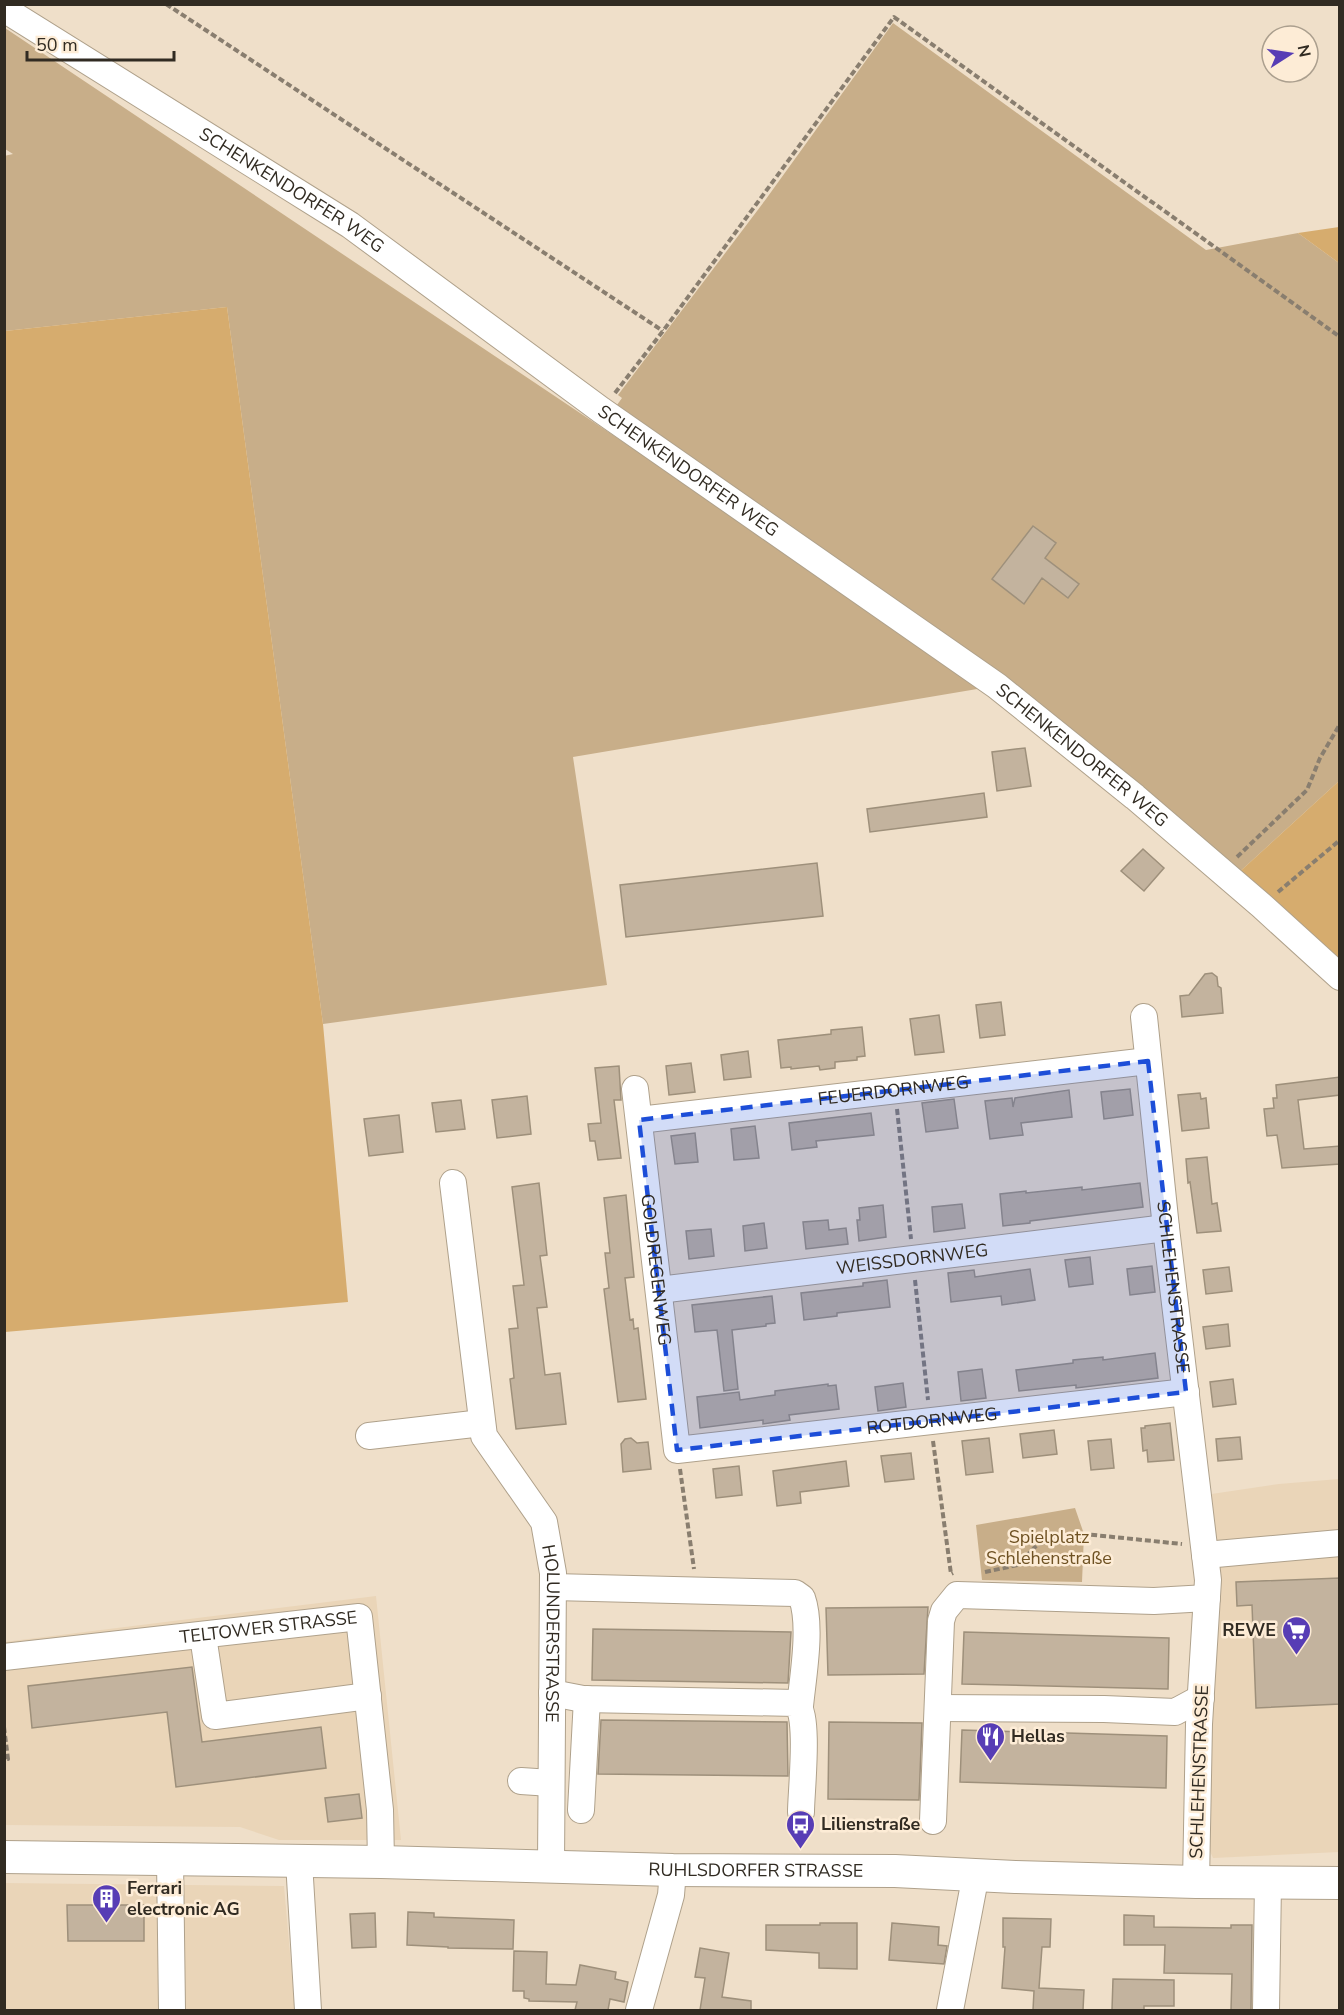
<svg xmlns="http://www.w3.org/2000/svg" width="1344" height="2015" viewBox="0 0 1344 2015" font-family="'Nunito Sans',sans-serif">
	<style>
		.built { fill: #ead5b8 }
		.green { fill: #c8ae89 }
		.forest { fill: #d6ac6e }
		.building { fill: #c3b39e; stroke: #9e907b; stroke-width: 1.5 }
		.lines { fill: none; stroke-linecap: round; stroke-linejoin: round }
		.minor-casing { stroke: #afa18b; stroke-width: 28 }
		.major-casing { stroke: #afa18b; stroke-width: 34 }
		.path { stroke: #897e6f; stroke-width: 4; stroke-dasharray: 6 3; stroke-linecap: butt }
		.minor { stroke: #fff; stroke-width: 26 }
		.major { stroke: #fff; stroke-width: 32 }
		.marked { fill: #1d4ed8; fill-opacity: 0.2; stroke: #1d4ed8; stroke-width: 4.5; stroke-dasharray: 12 8; stroke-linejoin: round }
		.labels { text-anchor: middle; stroke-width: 5; stroke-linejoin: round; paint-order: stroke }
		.street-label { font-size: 18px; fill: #312b22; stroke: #fdecd6 }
		.park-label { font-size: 18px; fill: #6f5223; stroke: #fdecd6 }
		.poi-label { font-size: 18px; font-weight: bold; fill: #312b22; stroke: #fdecd6; text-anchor: start }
	</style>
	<rect width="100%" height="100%" fill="#efdfc9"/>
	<!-- built -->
	<path class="built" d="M1339,1479V1852L1213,1858L1196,1820L1198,1496L1279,1484Z
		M376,1596L401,1840H279L240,1827L5,1825L4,1642Z
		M5,1883L284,1886L295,2010H5Z"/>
	<!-- green -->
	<path class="green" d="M893,23L1206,250L1298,233L1339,263V781L1235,876L609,416L622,398L618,395L766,199Z
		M5,28L989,687L573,757L607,985L323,1024L227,307L5,331L4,156L13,154L5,149Z
		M1075,1508L1084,1534L1082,1582L982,1580L976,1525Z"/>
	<!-- forest -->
	<path class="forest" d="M1339,227V263L1298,233Z
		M227,307L323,1024L348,1302L5,1332V331Z
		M1339,781V965L1235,876Z"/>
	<!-- building -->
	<path class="building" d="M1033,526L1056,543L1045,558L1079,584L1068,598L1042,578L1024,604L992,579Z
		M1025,748L1031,786L997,791L992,752Z
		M984,793L987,817L870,832L867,809Z
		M1143,849L1164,868L1144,891L1121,871Z
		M817,863L823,916L626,937L620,885Z
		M1212,973L1217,977L1218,986L1221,988L1223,1013L1182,1017L1180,996L1189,995L1205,974Z
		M1001,1002L1005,1035L980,1038L976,1005Z
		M939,1015L944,1052L915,1055L910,1019Z
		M862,1027L865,1056L857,1057V1060L835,1062V1068L820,1070L819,1066L791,1069V1067L781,1068L778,1040L831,1034V1030Z
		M748,1051L751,1077L724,1080L721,1055Z
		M691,1063L695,1092L669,1095L666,1066Z
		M619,1066L621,1100H614L621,1158L598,1160L595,1141H590L588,1124L601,1123L595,1068Z
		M1340,1077V1095L1298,1100L1304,1149L1340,1146V1164L1282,1168L1277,1135L1267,1136L1264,1109L1274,1108L1273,1098H1277L1276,1085Z
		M1130,1089L1133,1115L1104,1119L1101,1092Z
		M1069,1090L1072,1117L1021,1123L1023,1135L990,1139L985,1101L1012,1098L1013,1107L1015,1098Z
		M1200,1093L1201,1099L1206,1098L1209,1128L1182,1131L1178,1095Z
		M527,1096L531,1134L497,1138L492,1100Z
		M954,1099L958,1128L926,1132L922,1103Z
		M461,1100L465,1129L436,1132L432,1103Z
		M871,1113L874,1135L816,1141L817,1147L792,1150L789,1123Z
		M399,1115L403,1152L369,1156L364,1119Z
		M755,1126L759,1158L734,1160L731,1129Z
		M695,1133L698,1162L675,1164L671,1136Z
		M1207,1157L1212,1204L1217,1203L1221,1231L1197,1233L1190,1182L1188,1183L1186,1159Z
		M539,1183L547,1255L540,1256L547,1307L537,1308L545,1375L560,1373L566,1424L516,1429L510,1379L514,1378L509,1329L518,1328L513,1286L524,1285L512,1187Z
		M1140,1183L1143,1207L1030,1221V1223L1003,1226L1000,1194L1026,1191V1193L1082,1187V1190Z
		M626,1195L634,1277L625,1278L630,1320L633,1319L634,1329L638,1328L646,1399L618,1402L604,1289L609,1288L605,1253H610L604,1198Z
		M962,1204L965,1228L934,1232L932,1207Z
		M883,1205L886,1237L859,1241L857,1220H860L859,1208Z
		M828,1220L829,1230L846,1228L848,1244L806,1249L803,1222Z
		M764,1223L767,1248L745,1251L743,1226Z
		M711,1229L714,1256L689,1259L686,1231Z
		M1090,1257L1093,1284L1069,1287L1065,1260Z
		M1152,1266L1155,1292L1130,1295L1127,1269Z
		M1229,1267L1232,1291L1206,1294L1203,1270Z
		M1030,1269L1035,1300L1002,1305L1001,1296L951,1302L948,1273L974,1270L975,1277Z
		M887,1280L890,1307L837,1313V1316L804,1320L801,1293L863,1286V1283Z
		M772,1296L775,1323L766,1324V1326L732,1330L738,1389L724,1391L717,1330L695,1332L692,1305Z
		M1228,1324L1230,1346L1206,1349L1203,1327Z
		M1155,1353L1158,1378L1076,1388V1385L1019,1391L1016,1370L1073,1363V1360L1103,1357V1360Z
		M982,1369L986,1398L961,1401L958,1372Z
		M1233,1379L1236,1404L1213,1407L1210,1382Z
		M903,1383L906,1407L878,1411L875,1387Z
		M828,1384V1386L836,1385L839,1409L789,1415L790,1420L763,1424V1420L700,1428L697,1397L739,1392L740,1400L775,1395V1391Z
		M1170,1423L1174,1460L1148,1462L1147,1450L1143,1451L1141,1428H1145V1426Z
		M1054,1430L1057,1454L1023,1458L1020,1434Z
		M1240,1437L1242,1459L1218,1461L1216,1439Z
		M631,1438L637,1443L648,1442L651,1469L623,1472L621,1444L625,1439Z
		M989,1438L993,1472L966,1475L962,1441Z
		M1111,1439L1114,1468L1091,1470L1088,1441Z
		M911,1453L914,1479L885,1482L881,1456Z
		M846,1461L849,1486L800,1492L801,1503L777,1506L773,1471Z
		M739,1466L742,1495L716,1498L713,1469Z
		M1340,1578V1704L1256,1708L1252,1605L1237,1606L1236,1582Z
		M928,1607L924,1674L828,1675L826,1608Z
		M593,1629L791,1632L788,1683L592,1680Z
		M964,1632L1169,1638L1168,1689L962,1684Z
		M192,1667L202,1742L321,1727L326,1768L176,1787L167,1712L32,1728L28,1686Z
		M601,1720L787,1722L788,1776L598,1774Z
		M829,1722L922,1723L919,1800L828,1799Z
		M962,1730L1167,1736L1166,1788L960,1782Z
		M359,1794L362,1818L328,1822L325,1798Z
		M67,1905H144V1941H68Z
		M408,1912L434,1913V1917L514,1920L513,1949L448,1948V1947L407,1945Z
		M375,1913L376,1947L352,1948L350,1914Z
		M1124,1915L1154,1916V1927L1231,1928V1925H1252L1251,2010H1231L1232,1974L1164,1973L1165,1945H1124Z
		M1003,1918L1051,1919L1050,1947H1042L1039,1988L1084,1990L1083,2010H1033L1034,1991L1002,1988L1005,1947H1003Z
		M820,1923H857V1969L819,1968V1953L766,1950V1925H820Z
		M892,1923L939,1927L938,1945L947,1946L944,1964L889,1960Z
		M700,1948L729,1953L722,1997L751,2001V2010H700L705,1978L695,1977Z
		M514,1951L547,1952L546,1984L576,1985L580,1965L616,1972L615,1979L628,1982L624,2002L610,1999L608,2010H575L577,2002L529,2001V1999L524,1998V1991H513Z
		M1113,1979L1174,1980V2006H1144V2010H1112Z"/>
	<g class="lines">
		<defs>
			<g id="minor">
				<path id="s1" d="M4,9L350,225L601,410L997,686L1135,797L1262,906L1340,977"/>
				<path id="s2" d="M1144,1017L1166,1228L1208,1580L1199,1724L1196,1882"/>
				<path id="s3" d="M635,1089L677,1450L1186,1392"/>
				<path id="s4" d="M639,1120L1148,1061"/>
				<path id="s5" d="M453,1183L484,1436L544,1522L553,1573L551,1866"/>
				<path id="s6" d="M659,1290L1166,1228"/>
				<path d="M369,1436L482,1423"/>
				<path d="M1205,1555L1340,1543"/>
				<path d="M553,1587L795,1593L802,1598C812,1626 803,1676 800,1706"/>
				<path d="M203,1636L215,1716L368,1696"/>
				<path id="s7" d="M4,1657L359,1617L380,1810L381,1862"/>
				<path d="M552,1693L583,1699L796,1703C810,1714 801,1792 801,1812"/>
				<path d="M938,1708L1104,1709L1175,1712L1201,1698"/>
				<path d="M521,1781L551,1783"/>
				<path d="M581,1810L587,1699"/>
				<path d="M933,1821L941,1621L944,1611L957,1595L1154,1601L1207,1598"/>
				<path d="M170,1860L172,2010"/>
				<path d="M299,1862L308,2010"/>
				<path d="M639,2010L671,1895L673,1870"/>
				<path d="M950,2010L976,1874"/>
				<path d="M1266,2010L1268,1883"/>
			</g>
			<g id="major">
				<path id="s8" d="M4,1857L381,1862L673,1870L895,1871L1015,1877L1196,1882L1340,1883"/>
			</g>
		</defs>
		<!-- minor casing -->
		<use href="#minor" class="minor-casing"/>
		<!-- major casing -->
		<use href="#major" class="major-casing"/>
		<!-- path -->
		<path class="path" d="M166,4L663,331
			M615,393L663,331L894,17L1340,337
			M1237,857L1307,790L1320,758L1340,724
			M1278,892L1340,840
			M897,1109L911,1239
			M915,1280L928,1400
			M933,1441L951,1574L953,1573
			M680,1469L694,1569
			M985,1572L1018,1565L1038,1544L1084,1534L1182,1544
			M4,1727L8,1759H4"/>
		<!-- minor -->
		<use href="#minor" class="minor"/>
		<!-- major -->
		<use href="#major" class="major"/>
	</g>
	<!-- marked area -->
	<path class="marked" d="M1148,1061L1186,1392L677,1450L639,1120Z"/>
	<!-- icons -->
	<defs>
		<symbol id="supermarket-pin" viewBox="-11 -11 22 30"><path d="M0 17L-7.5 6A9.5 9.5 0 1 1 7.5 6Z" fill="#573db5" stroke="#fdecd6"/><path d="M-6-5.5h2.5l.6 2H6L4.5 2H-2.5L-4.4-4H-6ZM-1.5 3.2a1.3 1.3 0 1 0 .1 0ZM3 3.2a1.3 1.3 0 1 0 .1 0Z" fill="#fff"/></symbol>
		<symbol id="restaurant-pin" viewBox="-11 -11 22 30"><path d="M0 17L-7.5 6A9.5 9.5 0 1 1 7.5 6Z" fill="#573db5" stroke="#fdecd6"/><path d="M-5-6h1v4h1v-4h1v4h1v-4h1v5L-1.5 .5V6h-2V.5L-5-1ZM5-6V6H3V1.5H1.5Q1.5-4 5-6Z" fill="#fff"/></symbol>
		<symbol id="bus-pin" viewBox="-11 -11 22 30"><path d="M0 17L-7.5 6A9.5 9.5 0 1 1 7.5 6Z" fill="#573db5" stroke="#fdecd6"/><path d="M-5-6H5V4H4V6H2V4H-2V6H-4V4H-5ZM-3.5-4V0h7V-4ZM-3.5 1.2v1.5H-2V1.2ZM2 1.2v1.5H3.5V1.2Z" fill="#fff"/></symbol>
		<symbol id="building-pin" viewBox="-11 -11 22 30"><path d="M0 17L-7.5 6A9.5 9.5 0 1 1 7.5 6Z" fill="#573db5" stroke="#fdecd6"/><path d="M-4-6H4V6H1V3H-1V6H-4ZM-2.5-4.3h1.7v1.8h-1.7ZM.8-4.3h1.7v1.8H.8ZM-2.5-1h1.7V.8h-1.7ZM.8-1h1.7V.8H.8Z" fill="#fff"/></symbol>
	</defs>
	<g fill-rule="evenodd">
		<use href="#supermarket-pin" x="1280" y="1614" width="33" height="45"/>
		<use href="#restaurant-pin" x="974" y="1720" width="33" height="45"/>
		<use href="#bus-pin" x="784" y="1808" width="33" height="45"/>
		<use href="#building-pin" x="90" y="1882" width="33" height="45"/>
	</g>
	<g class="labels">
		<!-- street labels -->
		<g class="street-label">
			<text dy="6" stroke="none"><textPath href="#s1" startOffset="340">SCHENKENDORFER WEG</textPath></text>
			<text dy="6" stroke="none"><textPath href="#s1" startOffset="826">SCHENKENDORFER WEG</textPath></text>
			<text dy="6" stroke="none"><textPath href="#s1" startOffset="1312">SCHENKENDORFER WEG</textPath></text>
			<text dy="6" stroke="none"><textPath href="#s4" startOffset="256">FEUERDORNWEG</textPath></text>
			<text dy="6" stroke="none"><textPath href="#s6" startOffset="255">WEISSDORNWEG</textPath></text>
			<text dy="6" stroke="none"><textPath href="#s3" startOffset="182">GOLDREGENWEG</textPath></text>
			<text dy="6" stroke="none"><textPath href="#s2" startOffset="272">SCHLEHENSTRASSE</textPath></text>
			<text dy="6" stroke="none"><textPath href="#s3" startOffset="620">ROTDORNWEG</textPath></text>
			<text dy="6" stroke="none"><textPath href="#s7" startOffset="266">TELTOWER STRASSE</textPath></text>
			<text dy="6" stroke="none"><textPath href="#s5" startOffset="472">HOLUNDERSTRASSE</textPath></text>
			<text transform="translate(1199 1772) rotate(-88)" y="6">SCHLEHENSTRASSE</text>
			<text dy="6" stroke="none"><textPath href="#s8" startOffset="752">RUHLSDORFER STRASSE</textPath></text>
		</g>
		<!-- park labels -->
		<g class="park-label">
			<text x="1049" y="1543">Spielplatz<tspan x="1049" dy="21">Schlehenstraße</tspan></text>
		</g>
		<!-- poi labels -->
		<g class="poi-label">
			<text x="1276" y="1636" text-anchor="end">REWE</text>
			<text x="1011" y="1742">Hellas</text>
			<text x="821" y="1830">Lilienstraße</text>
			<text x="127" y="1894">Ferrari<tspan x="127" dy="21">electronic AG</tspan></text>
		</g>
	</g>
	<!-- border -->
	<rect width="1344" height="2015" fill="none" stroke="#312b22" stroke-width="12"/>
	<!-- north arrow -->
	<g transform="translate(1290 54) rotate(78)"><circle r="28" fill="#fdecd6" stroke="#ab9f8e" stroke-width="1.5"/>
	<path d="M0-4.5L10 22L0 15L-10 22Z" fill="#573db5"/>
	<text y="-9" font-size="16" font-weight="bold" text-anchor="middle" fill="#312b22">N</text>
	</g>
	<!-- scale -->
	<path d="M27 51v9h147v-9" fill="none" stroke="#312b22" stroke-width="3"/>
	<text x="36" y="51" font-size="18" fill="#312b22" stroke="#fdecd6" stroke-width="4.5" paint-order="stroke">50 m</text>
</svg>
